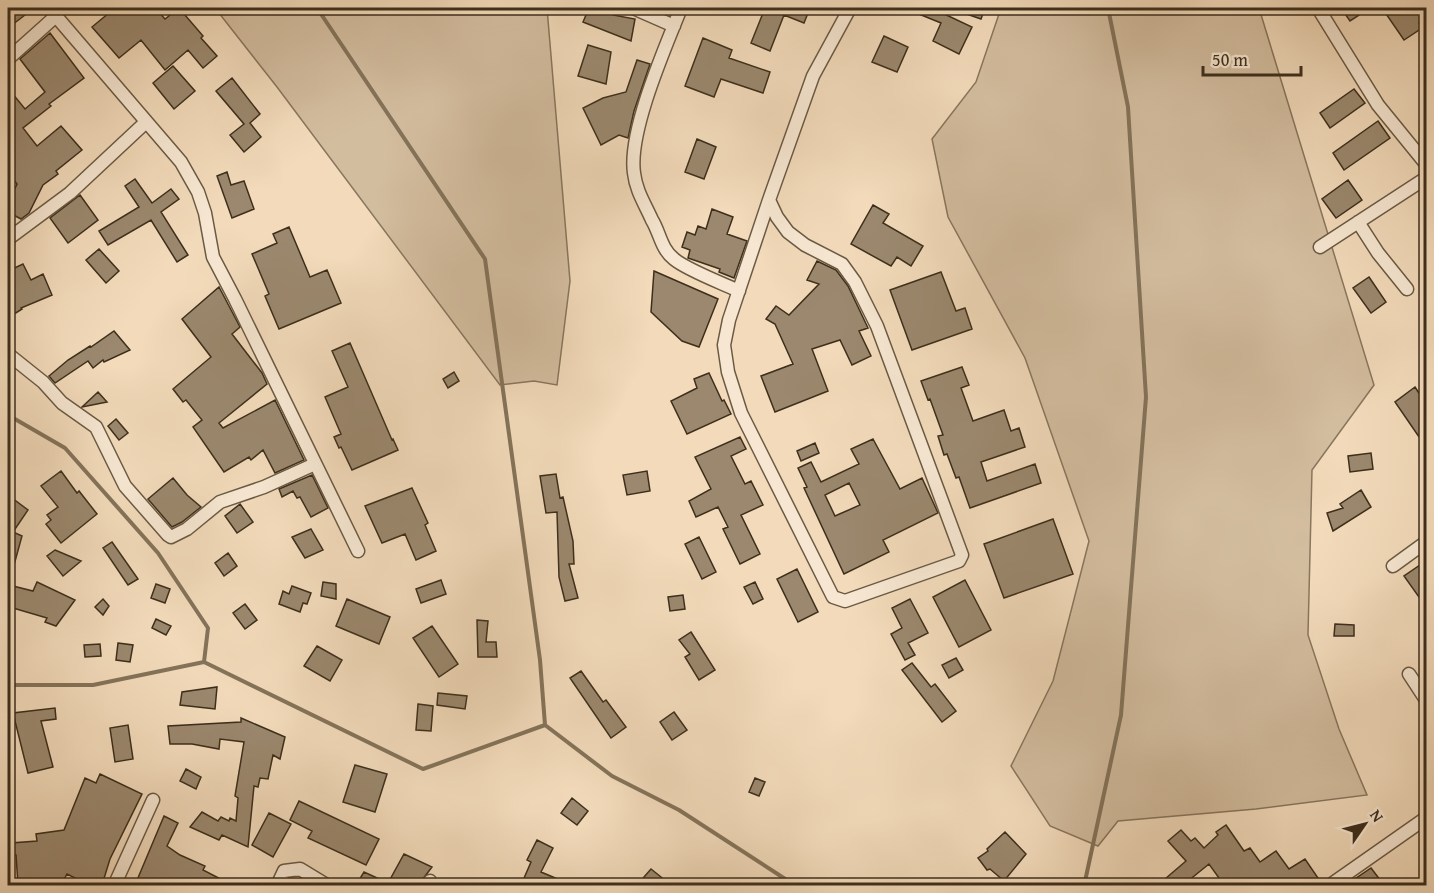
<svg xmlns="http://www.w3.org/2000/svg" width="1434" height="893" viewBox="0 0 1434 893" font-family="'Gentium Book Plus',serif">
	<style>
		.green { fill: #d3bd9f; stroke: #88765e; stroke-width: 1.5 }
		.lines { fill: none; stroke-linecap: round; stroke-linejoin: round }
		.stream { stroke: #84735a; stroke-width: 4 }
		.building { fill: #9b886e; stroke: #3d2f1c; stroke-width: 1.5; fill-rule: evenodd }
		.street-casing { stroke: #6a5a44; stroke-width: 15 }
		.street { stroke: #f7e7d2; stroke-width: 12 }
	</style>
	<rect width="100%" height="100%" fill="#f2daba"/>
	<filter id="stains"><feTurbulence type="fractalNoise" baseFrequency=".00333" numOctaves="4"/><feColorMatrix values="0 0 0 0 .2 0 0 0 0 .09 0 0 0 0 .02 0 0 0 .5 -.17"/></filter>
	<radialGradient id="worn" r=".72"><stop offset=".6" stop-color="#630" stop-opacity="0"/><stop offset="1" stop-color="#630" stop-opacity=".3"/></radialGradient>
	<!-- green -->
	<path class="green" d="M215,8H547L570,281L557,385L534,381L500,385L277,87Z
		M1001,8H1259L1374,385L1312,470L1308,635L1339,729L1367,795L1256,809L1118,821L1098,846L1050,826L1011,766L1053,681L1089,541L1025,358L948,217L932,139L976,82Z"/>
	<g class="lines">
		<!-- stream -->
		<path class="stream" d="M317,8L485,259L540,660L545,725
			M8,415L65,448L158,553L208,628L204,662
			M8,685H93L204,662L423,769L545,725L612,776L679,810L796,886
			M1084,886L1121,715L1146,397L1128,107L1108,8"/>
	</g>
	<!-- building -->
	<path class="building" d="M8,8H19L25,15L8,28Z
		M115,8H155L165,19L179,8L203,36L201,38L217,56L203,68L188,50L165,70L141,40L119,58L92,27Z
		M589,8H604L614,12L613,15L635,19L631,41L583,22Z
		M765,8H810L804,23L784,15L770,51L751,43Z
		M904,8H939L938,11L972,27L959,54L933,41L941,23Z
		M1341,8H1370L1350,21Z
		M1382,8H1426V18L1419,23L1422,28L1404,40Z
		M952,9V8H985L981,19Z
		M50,33L84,78L49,104L51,106L23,128L37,146L61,126L82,150L56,171L58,174L43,185L29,213L21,219L8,212V203L17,184L8,172V88L25,109L45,92L20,59Z
		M884,36L908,47L897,72L872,62Z
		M703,38L732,50L729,58L770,72L763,93L721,79L714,97L685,86Z
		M588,45L611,52L606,84L578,76Z
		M637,60L650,64L634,111L628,138L619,135L601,145L583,108L603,98L626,92Z
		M173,66L195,91L174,109L153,83Z
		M232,78L260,114L250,123L261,137L244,152L230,135L244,124L216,91Z
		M1354,89L1365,103L1330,128L1320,113Z
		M1378,121L1390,138L1344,170L1333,153Z
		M697,139L716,147L704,179L685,172Z
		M227,172L231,185L244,181L254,209L232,218L217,176Z
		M135,179L152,203L171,189L179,199L161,212L188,255L177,262L151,220L108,245L99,231L139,207L125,186Z
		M1348,180L1362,200L1336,218L1322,199Z
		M80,195L98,220L68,243L50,218Z
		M873,205L889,214L883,223L923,246L911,266L897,257L891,266L851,244Z
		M712,209L733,217L727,234L747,241L734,278L719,272L720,269L688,258L690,250L682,247L687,232L695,235L698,226L706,229Z
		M289,227L310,277L327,270L341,303L279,329L265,296L269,294L252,254L277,243L273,234Z
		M99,249L119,271L106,283L86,260Z
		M817,261L836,270L848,286L868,328L859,331L871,356L852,365L840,340L812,349L828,391L775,412L761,376L793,364L775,324L766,319L776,306L789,315L819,284L807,280Z
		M23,264L31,280L43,274L52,295L21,308L22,309L8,318V271Z
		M654,271L718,299L699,347L682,341L651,312Z
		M941,272L956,311L965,308L972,329L912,350L890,290Z
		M1369,277L1386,302L1371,313L1353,288Z
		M219,287L240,327L232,334L262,373L267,384L219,423L223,428L275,400L304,460L275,473L263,450L251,460L249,457L224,472L193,427L202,420L186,400L183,402L173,389L211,357L182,319Z
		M114,331L130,350L104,362L103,360L93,368L88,361L55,383L49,376L68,360L90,346L91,347Z
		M350,343L392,440L393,439L398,450L352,470L341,447L339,448L334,437L341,434L325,397L348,387L332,351Z
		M962,367L969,385L961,388L973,421L1004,410L1011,431L1019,428L1025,447L981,462L987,481L1035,464L1041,483L970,508L959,477L956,478L947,454L944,455L938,436L943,435L930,399L928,400L921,381Z
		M454,372L459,381L448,388L443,379Z
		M709,373L722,401L724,400L731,414L687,434L671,401L697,388L694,379Z
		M1415,387L1426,404V447L1395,402Z
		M98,392L107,402L82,407Z
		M116,419L128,433L119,440L108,426Z
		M740,437L746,449L731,456L745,484L751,481L763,505L741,515L760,554L740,564L723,529L728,527L718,507L696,517L689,501L711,489L695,457Z
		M873,439L900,489L922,478L938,513L883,540L889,552L844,574L804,488L807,487L798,468L811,462L821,482L859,464L851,449ZM849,483L860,505L835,516L825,495Z
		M815,443L819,453L801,461L797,451Z
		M1371,453L1373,469L1350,472L1348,456Z
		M61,471L77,493L79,491L97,514L61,543L46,524L51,520L47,515L58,507L41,486Z
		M647,471L650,491L627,495L623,475Z
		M556,474L560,498L563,497L573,541L574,564H569L578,598L565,601L559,577L557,512L546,513L540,476Z
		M312,475L328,508L311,517L300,497L297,498L293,491L282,497L279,489Z
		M173,478L187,495L201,507L182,522L172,527L148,499Z
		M412,488L428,523L425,525L436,551L416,560L405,534L382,543L365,506Z
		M1361,490L1371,507L1333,531L1327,513L1343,508L1340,504Z
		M8,495L28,510L13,532L22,536L11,576H8Z
		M240,504L253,522L237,533L225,516Z
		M1053,519L1073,574L1004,598L984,544Z
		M311,529L323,550L305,558L292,537Z
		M699,537L716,572L702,579L685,544Z
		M112,542L138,579L128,585L103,548Z
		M55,550L81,561L63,576L47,556Z
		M228,553L237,566L224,576L215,563Z
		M1420,565L1426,574V607L1404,576Z
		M797,569L818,612L798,622L777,579Z
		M441,580L446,594L421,603L416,589Z
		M965,580L991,630L959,647L933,597Z
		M37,582L75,600L56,626L45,622L47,618L13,608H8L9,585L33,591Z
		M323,582L336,584V599L321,596Z
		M755,582L763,599L753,604L744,587Z
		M156,584L170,589L165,603L151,598Z
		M292,586L311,593L307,604L303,603L300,612L279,604L283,591L289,594Z
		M683,595L685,609L670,611L668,597Z
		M103,599L109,606L103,615L95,607Z
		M347,599L390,617L379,644L336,626Z
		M910,599L928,633L908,643L915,655L905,660L891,634L902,628L892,608Z
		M245,604L257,620L245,629L233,613Z
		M156,619L171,626L166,635L152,628Z
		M477,620L488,621L486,642H496L497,657H478Z
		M1335,624L1354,625V636H1334Z
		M432,626L458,664L439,677L413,638Z
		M691,632L715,670L699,680L685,657L690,654L679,640Z
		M118,643L133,645L130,662L116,660Z
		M100,644L101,656L85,657L84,645Z
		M317,646L342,660L330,681L304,666Z
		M956,658L963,670L949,678L942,665Z
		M912,663L931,687L935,684L956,711L942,722L902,670Z
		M581,671L603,702L606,700L626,727L611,738L570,678Z
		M217,687L215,709L180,705L182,692Z
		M438,693L467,696L465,709L437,705Z
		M418,704L433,706L431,731L416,730Z
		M55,708L56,719L41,721L53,767L28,773L13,713Z
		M674,712L687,730L672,740L660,722Z
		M241,718L285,737L280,759L273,755L268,779L260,778L258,787L254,786L248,847L222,835L219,840L190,827L202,812L218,821L221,817L229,821L230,818L236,821L238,798L235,796L244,742L220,739L219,749L192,744H170L168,726L241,722Z
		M128,725L133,759L115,762L110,728Z
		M355,765L387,774L375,812L343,802Z
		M186,769L201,777L196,789L180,781Z
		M100,774L142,794L110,859L102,885H89L67,874L61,885H47L36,880L18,884L16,855H13L11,843L37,841L36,834L64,830L85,778L96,783Z
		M755,778L765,782L759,796L749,792Z
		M572,798L588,811L577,825L561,813Z
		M299,801L379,839L366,865L308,838L312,831L290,820Z
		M269,813L291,824L273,857L252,845Z
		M164,816L178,823L167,846L180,855L205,866L203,870L232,885H135Z
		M1226,825L1244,851L1250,848L1260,862L1276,851L1289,869L1305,859L1318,878L1308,885H1224L1209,864L1183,885H1158L1186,861L1168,841L1181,830L1191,841L1195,838L1204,848L1218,835L1216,832Z
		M1005,832L1026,854L1004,881L990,869L987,870L978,858L988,851L987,849Z
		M537,840L553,848L541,872L572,885H521L531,862L527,860Z
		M404,854L432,867L419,884L413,881L411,885H356L364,872L388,883Z
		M1371,868L1384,885H1346Z
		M651,869L671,885H637Z"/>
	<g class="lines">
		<defs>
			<path id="street" d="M49,8L181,162L198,192L205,213L213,257L235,299L358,551
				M633,8L674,26
				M681,8C665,48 628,132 634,173C636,191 645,204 652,220C660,233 661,249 674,259C687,270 722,283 739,291
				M1318,8L1378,105L1426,164
				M8,59L56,16
				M769,200L777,217L788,232L805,245L842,264L855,282L877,326L962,555L959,561L845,601L833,597L741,413L728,372L724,345L729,320L769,200L813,76L850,8
				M1358,222L1378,253L1407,289
				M8,239L70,193L146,122
				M1320,247L1426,178
				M8,354L43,382L62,403L96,427L125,486L168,535L171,537L187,529L220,502L264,487L315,464
				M1393,566L1426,542
				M1409,674L1426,700
				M114,886L153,800
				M277,886L284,871L300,869L328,886
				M427,886L430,881
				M1329,886L1426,818"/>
		</defs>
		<!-- street casing -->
		<use href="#street" class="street-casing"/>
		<!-- street -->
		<use href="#street" class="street"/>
	</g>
	<!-- margin -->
	<rect width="1434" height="893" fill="none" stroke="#f2daba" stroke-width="30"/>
	<rect x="9" y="9" width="1416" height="875" fill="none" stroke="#3d2f1c" stroke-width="3"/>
	<rect x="15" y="15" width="1404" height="863" fill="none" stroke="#3d2f1c" stroke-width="1.5"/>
	<!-- north arrow -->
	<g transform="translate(1365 824) rotate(55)" stroke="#f7e7d2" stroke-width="4.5" paint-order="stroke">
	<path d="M0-4.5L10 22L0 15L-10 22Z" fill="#3d2f1c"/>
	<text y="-9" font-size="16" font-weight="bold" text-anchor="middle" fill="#3d2f1c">N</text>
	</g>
	<!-- scale -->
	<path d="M1203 66v9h98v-9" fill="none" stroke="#3d2f1c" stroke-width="3"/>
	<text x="1212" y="66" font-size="18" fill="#3d2f1c" stroke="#f7e7d2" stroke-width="4.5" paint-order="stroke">50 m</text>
	<rect width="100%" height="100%" filter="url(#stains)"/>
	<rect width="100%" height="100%" fill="url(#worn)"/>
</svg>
